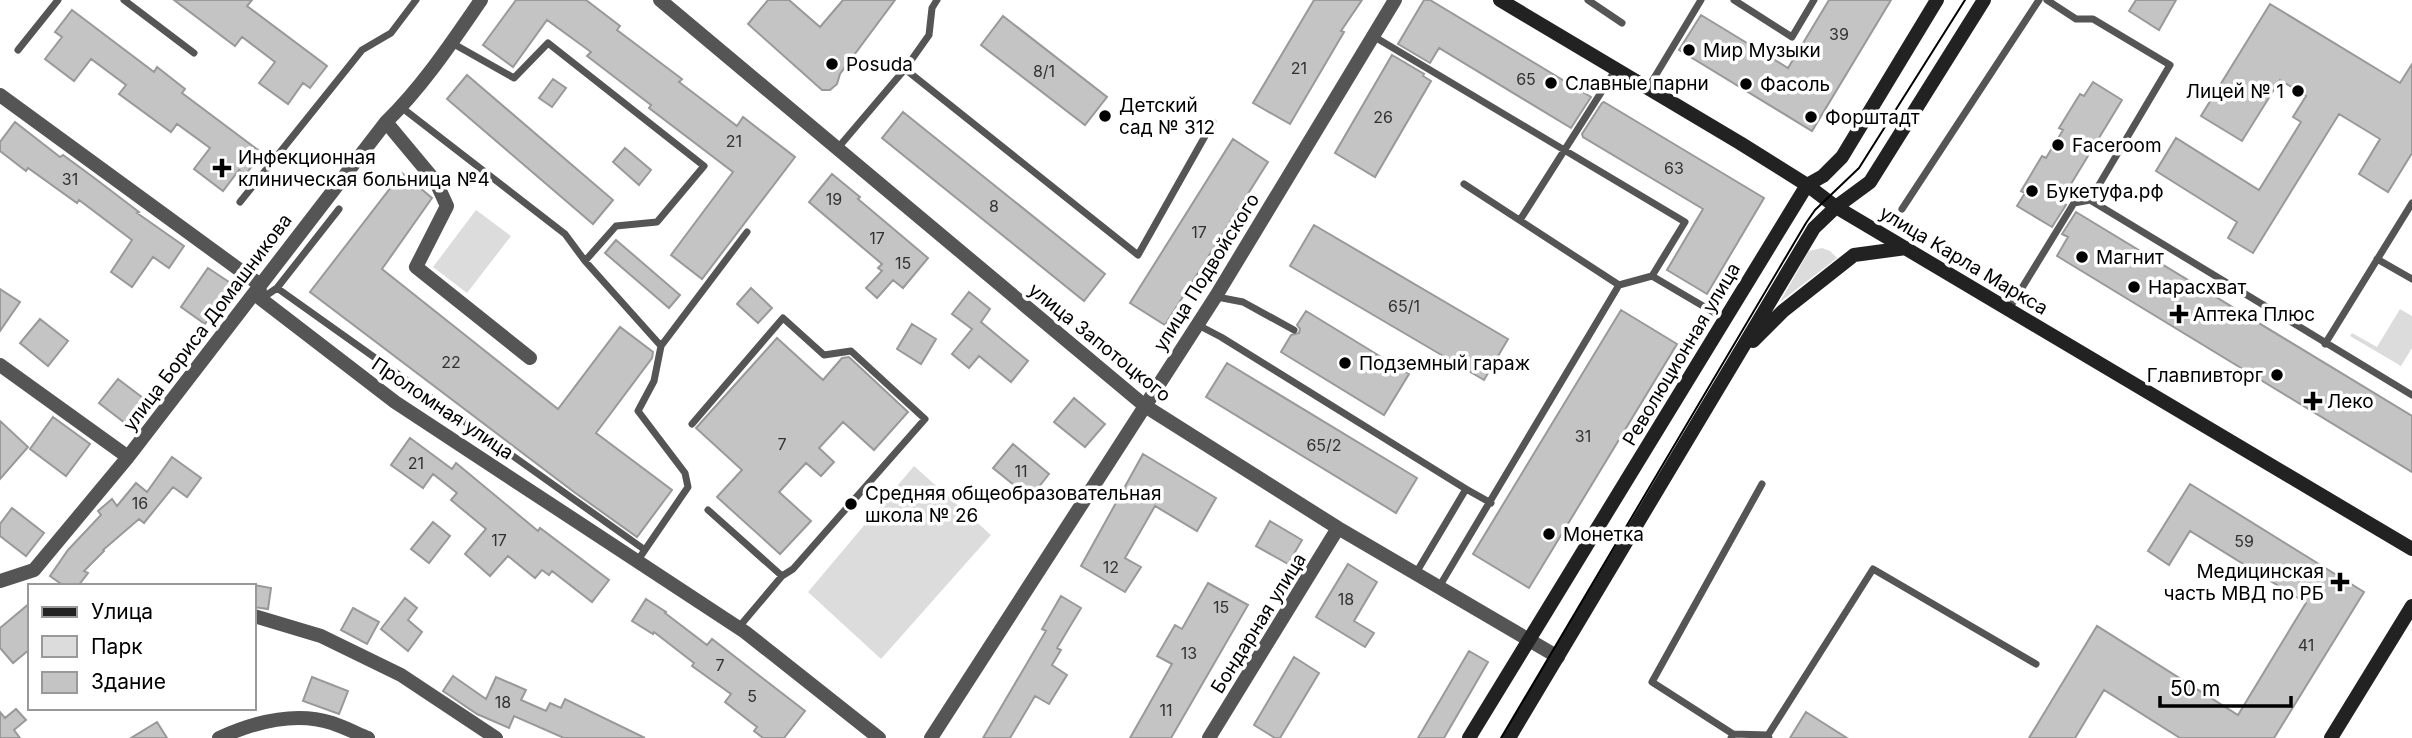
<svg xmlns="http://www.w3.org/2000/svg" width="2412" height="738" viewBox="0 0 2412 738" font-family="Inter,sans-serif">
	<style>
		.green { fill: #dcdcdc }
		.building { fill: #c4c4c4; stroke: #999; stroke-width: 2 }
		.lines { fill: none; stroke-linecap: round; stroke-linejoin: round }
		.lane { stroke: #555; stroke-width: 7 }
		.street { stroke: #555; stroke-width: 14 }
		.secondary { stroke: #222; stroke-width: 14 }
		.tram { stroke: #000; stroke-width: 2 }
		.poi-dot { fill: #000; stroke: #fff; stroke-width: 2.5 }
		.labels { text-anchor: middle; stroke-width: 7; stroke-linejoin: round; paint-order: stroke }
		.number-label { font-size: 16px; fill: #313131 }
		.poi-label { font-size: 19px; fill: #000; stroke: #fff; text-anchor: start }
		.street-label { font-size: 19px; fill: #000; stroke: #fff }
	</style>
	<rect width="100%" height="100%" fill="#fff"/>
	<!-- green -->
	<path class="green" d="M476,210L511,236L467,293L433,267Z
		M1822,248L1830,251L1837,258L1780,302L1809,251Z
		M2400,309L2412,316V348L2401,366L2350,336L2352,333L2377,347Z
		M914,466L991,535L881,659L808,592Z"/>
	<!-- building -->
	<path class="building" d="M174,0H252L247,6L327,66L310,88L303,83L288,104L259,83L275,62L242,37L235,46Z
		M516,0H586L620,26L617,30L682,79L679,82L737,126L743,117L795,157L702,279L671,255L733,172L649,108L651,105L587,56L591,52L547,20L513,67L483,45Z
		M768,0H789L820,27L843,0H895L840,74L837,84L830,90H822L748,24Z
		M1314,0H1362L1341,31L1344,32L1290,124L1253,103Z
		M1424,0H1430L1591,97L1571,128L1439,48L1430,63L1398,44Z
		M1829,0H1891L1812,131L1679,50L1701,15L1788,68Z
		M2136,0H2176L2159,30L2129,11Z
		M2270,4L2400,83L2412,64V153L2388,192L2359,174L2380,139L2339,114L2253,253L2228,238L2237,222L2156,171L2176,138L2259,190L2301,122L2293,117L2306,96L2280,80L2242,141L2201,116Z
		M72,10L154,72L157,67L185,89L182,93L262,153L245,175L239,170L223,191L194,169L210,148L177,124L171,132L119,94L126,85L91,59L74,81L45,59L62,37L55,32Z
		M1003,16L1107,97L1085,125L981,45Z
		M1392,55L1424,74L1423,76L1431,81L1375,177L1335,153Z
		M467,75L613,200L593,224L447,99Z
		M553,79L566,88L552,107L539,98Z
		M2093,82L2122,100L2060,202L2066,205L2052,227L2017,206L2025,193L2021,191L2042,156L2046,158L2063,130L2059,128L2080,94L2084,96Z
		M1604,102L1764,198L1707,294L1667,270L1703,209L1583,137L1582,134L1602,103Z
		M903,112L1105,274L1084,301L882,138Z
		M15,122L60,157L63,155L93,177L139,212L137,213L184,246L169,268L153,257L132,287L111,272L132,240L79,200L77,203L28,168L26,171L0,151V142Z
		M1233,139L1268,162L1165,325L1130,303Z
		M625,148L651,170L639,185L613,162Z
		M402,173L432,198L382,269L558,409L620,327L653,352L652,358L596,433L672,490L637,537L574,492L310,292Z
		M832,174L860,197L858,199L928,258L903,288L893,280L877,298L866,288L882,271L878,268L882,264L809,202Z
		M2076,212L2412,416V472L2057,256L2068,237L2062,234Z
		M1314,225L1508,339L1484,380L1290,266Z
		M616,240L680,295L669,308L605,253Z
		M208,268L232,284L205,324L181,307Z
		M751,288L772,308L758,323L737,304Z
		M0,289L20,302L0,331Z
		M969,292L990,309L981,322L1028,361L1011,382L979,356L969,368L952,354L972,329L952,314Z
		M1621,310L1677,344L1529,588L1473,554Z
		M1306,311L1409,374L1384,415L1281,352L1291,335L1299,333L1300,329L1297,325Z
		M40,319L68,341L48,366L20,343Z
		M912,324L936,339L921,364L897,349Z
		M777,338L823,380L842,358L849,357L908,412L874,450L843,422L819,448L834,462L821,476L806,463L779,492L811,521L780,554L717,497L742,470L696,428Z
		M1227,363L1417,478L1396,513L1206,397Z
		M118,379L143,398L125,423L99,403Z
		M1074,398L1105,424L1085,447L1054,422Z
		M53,417L90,444L66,476L30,449Z
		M0,421L28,447L0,479Z
		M410,438L452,469L456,463L538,531L540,528L609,580L592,602L552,571L549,575L542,570L535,578L508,556L490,576L465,554L486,529L451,500L457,493L433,474L423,488L391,465Z
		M1013,444L1049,474L1030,498L993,468Z
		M1143,454L1216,498L1197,531L1155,506L1125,558L1141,567L1125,592L1081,566Z
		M172,457L201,478L187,497L173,487L144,523L139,519L103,550L104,551L84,571L88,573L78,586H64L50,576L68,550L101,515L98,511L112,499L117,506L136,483L147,492Z
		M2190,484L2364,592L2274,738H2180L2104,690L2075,738H2029L2097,626L2238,715L2306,603L2190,531L2169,565L2148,551Z
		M12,508L44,533L26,556L0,536V524Z
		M1270,521L1302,540L1288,564L1256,546Z
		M433,522L450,536L429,563L411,549Z
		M1348,564L1377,582L1354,621L1374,633L1365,647L1316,617Z
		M1208,583L1248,605L1171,738H1130L1172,664L1157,656L1175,625L1182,629Z
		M254,585L271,588L268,609L254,607Z
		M1061,596L1081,608L1057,648L1061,650L1052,665L1067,675L1049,704L1035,696L1010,738H983L1046,631L1042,629Z
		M405,598L417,608L408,620L422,632L408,651L381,629Z
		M646,599L666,612L665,613L707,645L712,639L805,711L784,738H763L754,731L757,727L725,702L731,694L692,666L694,663L654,632L653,634L632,621Z
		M30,603V649L13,663L0,648V628Z
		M353,608L379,622L367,644L341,630Z
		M1469,651L1488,662L1444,738H1418Z
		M1294,657L1319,673L1280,738H1275L1254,725Z
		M453,676L486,699L496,677L526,690L521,700L546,711L550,703L561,708L565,699L645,738H564L514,716L509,728L477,714L443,691Z
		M312,677L348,691L339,714L303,701Z
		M16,709L26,720L14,730L20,738H0V712L5,718Z
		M1806,712L1847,738H1790Z
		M157,722L167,738H131Z"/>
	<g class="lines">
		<!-- lane -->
		<path class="lane" d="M124,0L194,53
			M1588,0L1622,23
			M1734,0L1792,37L1814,0
			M2047,0L2076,19H2093L2170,65L2090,200L2412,395
			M1373,36L1685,222L1652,276L1725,319
			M452,43L514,78L548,43L704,166L657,222L616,226L585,261
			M18,50L58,0
			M905,69L1138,255L1213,122
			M1648,88L1701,0
			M401,107L565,234L585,261L661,346
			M837,149L905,69L929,35L932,8L937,0
			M240,202L362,50L391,33L416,0
			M1902,209L2039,0
			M1520,220L1616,69
			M2377,259L2412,279
			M1619,285L1652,276
			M277,288L339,209
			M1217,297L1243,302L1294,330
			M261,299L277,288L645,550
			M2009,309L2074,203L2090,200
			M1198,325L1221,337L1466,489
			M2325,344L2412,203
			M692,424L783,318L824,355L851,351L925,419L793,569L782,576L739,627
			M708,510L782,576
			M638,560L688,487L685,473L638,411L654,381L661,346L747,232
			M1416,573L1466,489L1491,503
			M1439,587L1619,285L1464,184
			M1733,734L1768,735
			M1731,738L1733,734L1652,682L1762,484
			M1769,738L1768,735L1873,569L2036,664"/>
		<!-- street -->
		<path class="street" d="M660,0L1145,406L1338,528L1558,657
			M0,95L259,284L261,299L395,402L745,632L879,738
			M386,122L436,182L447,206L416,267L530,358
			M0,365L128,457
			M0,581L34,570L128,457L386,122C423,86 452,42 481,0
			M254,616L321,636L401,675L496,738
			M219,738C252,723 295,711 332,723C344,727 356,733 368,738
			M931,738L1216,296L1395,0
			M1209,738L1338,528"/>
		<!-- secondary -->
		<path class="secondary" d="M1500,0L1740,143L1807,185L1836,207L2412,549
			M1753,341L1783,311L1854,255L1906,248
			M1469,738L1807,185L1823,176L1842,157L1937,0
			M1509,738L1814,228L1836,207L1870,182L1984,0
			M2331,738L2412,606"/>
		<!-- tram -->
		<path class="tram" d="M1501,738L1806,223L1815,210L1859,168L1965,0"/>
	</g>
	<!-- markers -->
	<g class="poi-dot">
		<circle cx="1689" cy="50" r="7"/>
		<circle cx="832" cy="64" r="7"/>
		<circle cx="1551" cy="83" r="7"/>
		<circle cx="1746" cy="84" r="7"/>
		<circle cx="2298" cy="91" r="7"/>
		<circle cx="1105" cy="116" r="7"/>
		<circle cx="1811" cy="117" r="7"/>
		<circle cx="2058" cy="145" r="7"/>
		<path d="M218.5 157.5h7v7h7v7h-7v7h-7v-7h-7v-7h7z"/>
		<circle cx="2032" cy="191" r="7"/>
		<circle cx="2082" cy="257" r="7"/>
		<circle cx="2134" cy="287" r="7"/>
		<path d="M2175.5 303.5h7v7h7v7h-7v7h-7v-7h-7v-7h7z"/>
		<circle cx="1345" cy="363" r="7"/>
		<circle cx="2277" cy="375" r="7"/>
		<path d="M2309.5 390.5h7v7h7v7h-7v7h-7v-7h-7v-7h7z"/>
		<circle cx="851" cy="504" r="7"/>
		<circle cx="1549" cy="534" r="7"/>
		<path d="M2336.5 571.5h7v7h7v7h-7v7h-7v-7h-7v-7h7z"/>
	</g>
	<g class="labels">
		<!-- number labels -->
		<g class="number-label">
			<text x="1839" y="40">39</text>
			<text x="1299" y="74">21</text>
			<text x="1044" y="77">8/1</text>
			<text x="1526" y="85">65</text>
			<text x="1383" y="123">26</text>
			<text x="734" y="147">21</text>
			<text x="1674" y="174">63</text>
			<text x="70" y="185">31</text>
			<text x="834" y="205">19</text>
			<text x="994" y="212">8</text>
			<text x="1199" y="238">17</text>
			<text x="877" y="244">17</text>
			<text x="903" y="269">15</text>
			<text x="1404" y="312">65/1</text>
			<text x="451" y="368">22</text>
			<text x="1583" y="442">31</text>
			<text x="782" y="450">7</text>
			<text x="1324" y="451">65/2</text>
			<text x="416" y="469">21</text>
			<text x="1021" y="477">11</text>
			<text x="140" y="509">16</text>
			<text x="499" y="546">17</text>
			<text x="2244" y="547">59</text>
			<text x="1111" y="573">12</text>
			<text x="1346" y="605">18</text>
			<text x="1221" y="613">15</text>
			<text x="2306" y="651">41</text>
			<text x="1189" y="659">13</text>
			<text x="720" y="671">7</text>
			<text x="752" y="702">5</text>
			<text x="503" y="708">18</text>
			<text x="1166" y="716">11</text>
		</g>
		<!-- poi labels -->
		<g class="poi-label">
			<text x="1703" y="57">Мир Музыки</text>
			<text x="846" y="71">Posuda</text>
			<text x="1565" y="90">Славные парни</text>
			<text x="1760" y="91">Фасоль</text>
			<text x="2284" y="98" text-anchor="end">Лицей № 1</text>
			<text x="1119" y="112">Детский<tspan x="1119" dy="22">сад № 312</tspan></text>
			<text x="1825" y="124">Форштадт</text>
			<text x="2072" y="152">Faceroom</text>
			<text x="238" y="164">Инфекционная<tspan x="238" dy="22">клиническая больница №4</tspan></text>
			<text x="2046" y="198">Букетуфа.рф</text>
			<text x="2096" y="264">Магнит</text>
			<text x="2148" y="294">Нарасхват</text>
			<text x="2193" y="321">Аптека Плюс</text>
			<text x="1359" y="370">Подземный гараж</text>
			<text x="2263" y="382" text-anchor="end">Главпивторг</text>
			<text x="2327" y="408">Леко</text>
			<text x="865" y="500">Средняя общеобразовательная<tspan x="865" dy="22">школа № 26</tspan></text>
			<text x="1563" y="541">Монетка</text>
			<text x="2324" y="578" text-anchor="end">Медицинская<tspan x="2324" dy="22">часть МВД по РБ</tspan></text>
		</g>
		<!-- street labels -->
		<g class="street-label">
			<text transform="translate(1964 260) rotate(31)" y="7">улица Карла Маркса</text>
			<text transform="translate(1206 272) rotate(-58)" y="7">улица Подвойского</text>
			<text transform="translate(207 322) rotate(-53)" y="7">улица Бориса Домашникова</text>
			<text transform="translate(1100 342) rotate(39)" y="7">улица Запотоцкого</text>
			<text transform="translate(1681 354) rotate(-59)" y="7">Революционная улица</text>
			<text transform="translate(443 408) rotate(34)" y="7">Проломная улица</text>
			<text transform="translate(1258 623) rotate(-58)" y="7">Бондарная улица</text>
		</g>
	</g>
	<!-- legend -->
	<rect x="28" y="584" width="228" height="126" fill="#ffffff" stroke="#999999" stroke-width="2"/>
	<rect x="42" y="607" width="35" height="10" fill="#222222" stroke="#999999" stroke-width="2"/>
	<text x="91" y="619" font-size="21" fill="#000000">Улица</text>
	<rect x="42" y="636" width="35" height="21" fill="#dcdcdc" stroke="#999999" stroke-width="2"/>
	<text x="91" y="654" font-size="21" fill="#000000">Парк</text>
	<rect x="42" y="672" width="35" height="21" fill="#c4c4c4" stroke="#999999" stroke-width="2"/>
	<text x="91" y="689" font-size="21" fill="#000000">Здание</text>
	<!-- scale -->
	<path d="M2160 696v10h131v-10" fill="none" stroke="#000000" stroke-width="3.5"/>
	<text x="2170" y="696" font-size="21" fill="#000000" stroke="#ffffff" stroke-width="5" paint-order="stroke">50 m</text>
</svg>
